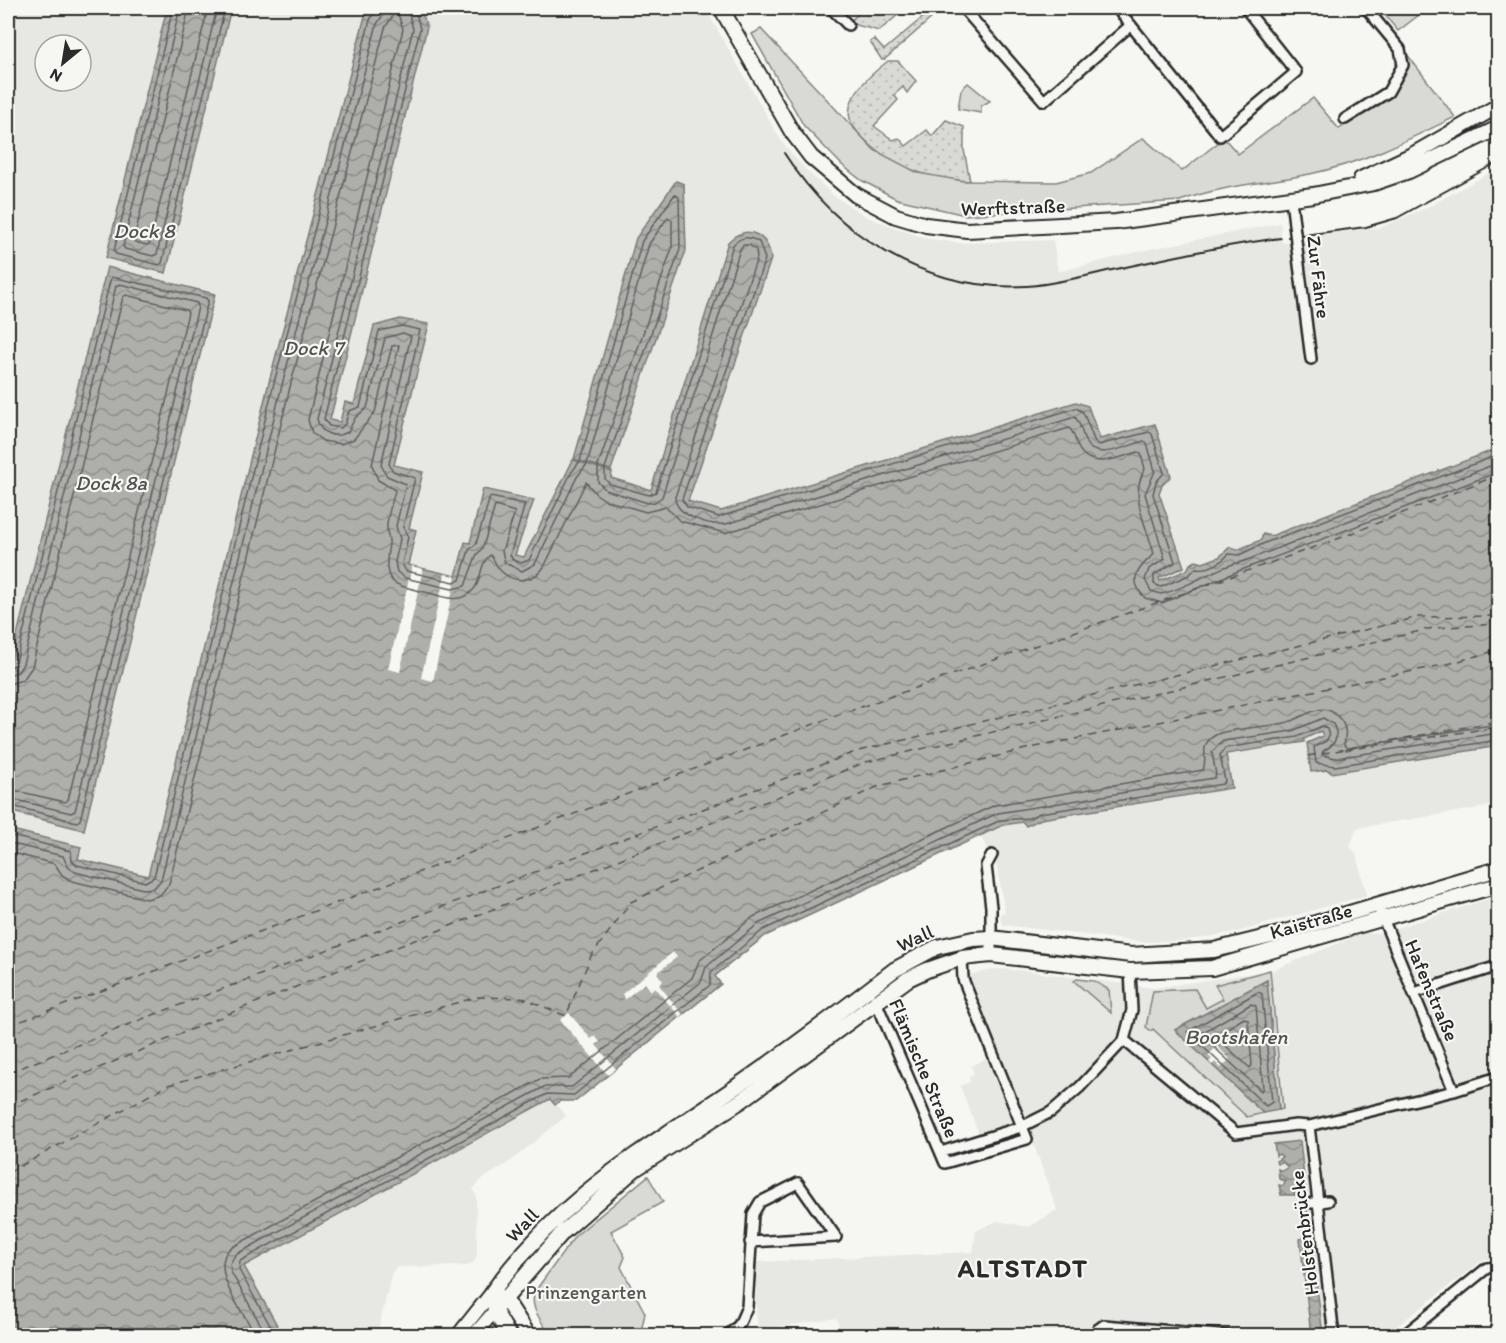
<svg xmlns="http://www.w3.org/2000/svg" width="1506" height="1343" viewBox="0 0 1506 1343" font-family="Itim,sans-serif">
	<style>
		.built { fill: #e7e7e3; fill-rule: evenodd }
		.grass { fill: url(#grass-dots); stroke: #828280; stroke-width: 1.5 }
		.park { fill: #d9d9d5; stroke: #828280; stroke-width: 1.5 }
		.water { fill: url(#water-waves); stroke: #7a7a78; stroke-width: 1.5 }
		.pier { fill: #f6f6f2 }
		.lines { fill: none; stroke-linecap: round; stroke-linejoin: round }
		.shore { stroke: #5f5f5e; stroke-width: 1.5 }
		.ferry { stroke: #525251; stroke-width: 1.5; stroke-dasharray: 8 6; stroke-linecap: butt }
		.minor-casing { stroke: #2b2b2b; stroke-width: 14 }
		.tertiary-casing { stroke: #2b2b2b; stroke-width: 16 }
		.secondary-casing { stroke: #2b2b2b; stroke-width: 18 }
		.minor { stroke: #f6f6f2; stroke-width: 9 }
		.tertiary { stroke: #f6f6f2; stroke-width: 12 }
		.secondary { stroke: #f6f6f2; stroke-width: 14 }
		.rail { stroke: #2b2b2b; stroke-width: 2 }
		.minor-bridge-casing { stroke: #2b2b2b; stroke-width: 14; stroke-linecap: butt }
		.minor-bridge { stroke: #f6f6f2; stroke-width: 9 }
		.labels { text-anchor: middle; stroke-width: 4.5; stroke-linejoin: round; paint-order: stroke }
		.street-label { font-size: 20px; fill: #2b2b2b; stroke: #f6f6f2 }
		.park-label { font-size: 20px; fill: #565656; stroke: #f6f6f2 }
		.water-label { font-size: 21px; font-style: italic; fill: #525251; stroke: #f6f6f2 }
		.district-label { font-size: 26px; font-weight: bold; letter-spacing: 1.5px; fill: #2b2b2b; stroke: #f6f6f2 }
	</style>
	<defs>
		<pattern id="grass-dots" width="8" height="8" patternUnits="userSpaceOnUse" patternTransform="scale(1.5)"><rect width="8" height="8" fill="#d9d9d5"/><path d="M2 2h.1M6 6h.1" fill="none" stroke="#babab7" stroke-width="1.8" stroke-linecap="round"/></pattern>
		<pattern id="water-waves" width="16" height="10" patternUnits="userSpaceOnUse" patternTransform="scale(1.5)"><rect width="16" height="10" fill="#aeaeab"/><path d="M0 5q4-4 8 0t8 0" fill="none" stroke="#8e8e8b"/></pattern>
	</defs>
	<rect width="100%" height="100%" fill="#f6f6f2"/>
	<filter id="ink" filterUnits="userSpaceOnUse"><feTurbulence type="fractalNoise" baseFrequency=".0167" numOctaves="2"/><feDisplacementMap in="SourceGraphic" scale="12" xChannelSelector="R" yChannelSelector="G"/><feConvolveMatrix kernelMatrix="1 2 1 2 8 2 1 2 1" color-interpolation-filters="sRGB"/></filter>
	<g filter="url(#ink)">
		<!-- built -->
		<path class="built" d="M8,8H705L780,139L801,165L834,196L867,217L924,238L960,243L1053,240L1058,272L1146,250L1280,223L1282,243L1306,240V236L1382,227L1428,207L1498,168V448L1271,536L1263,534L1261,540L1237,550H1224L1219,557L1203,563L1196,561L1190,564L1187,570L1160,581L1158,578L1184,567L1159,493L1162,485L1171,476L1155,424L1100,439L1088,406L1076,402L721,511L688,501L689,497L652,486L651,490L610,478L612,472L571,465L566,470L524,558L515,555L528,497L483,490L470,543H465L433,681L411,566L408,565L416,531L409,529L423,473L394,466L429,325L340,422L330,420L335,398L269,382L148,876L78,859L81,847L8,829ZM45,45H81V81H45Z
			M1321,731L1323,736L1307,743L1311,772L1329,770L1331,773L1498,746V805L1357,828L1350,846L1356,854L1367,895L1237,932L1181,941L1142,942L1004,925L1001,921V913H1005L996,863L980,836L1003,825L1024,822L1026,826L1041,819L1232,788L1225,754L1304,742L1303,739Z
			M1498,896V1260L1484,1259L1392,1330L1302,1336L1226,1331V1336H841L837,1318L759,1330L756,1316V1262L973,1252L976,1231L997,1221L1029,1227L1057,1210L1024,1117L979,1134L960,1086L970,1082L969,1077L974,1074L971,1066L997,1054L967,975L997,969L1019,970L1154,988L1273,970L1364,933H1381Z
			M551,1099L566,1116L508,1163L481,1180L473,1190L476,1195L477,1255L473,1263L467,1266L397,1267L392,1272L377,1335H280L282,1334L243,1266Z"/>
		<!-- grass -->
		<path class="grass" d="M865,8H906L879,31L848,23Z
			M934,8H943L885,59L882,60L870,42L874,39L884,50Z
			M888,61H898L916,81L907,93L903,87L894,95L898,100L874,126L893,140L899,138L906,146L927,130L932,136L946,120L964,127V150L970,181C929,180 889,166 861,136C853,127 847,119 850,107C853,89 875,71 888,61Z"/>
		<!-- park -->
		<path class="park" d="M1379,8H1428L1398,31Z
			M761,29L874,150L918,173L963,181L1056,182L1091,173L1143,138L1182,171L1224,138L1238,154L1313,98L1339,129L1394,92L1405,72L1403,49L1455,117C1408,140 1362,163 1310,174C1267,183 1222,185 1180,201L965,215L897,199L861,180L842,165L804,126L752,34Z
			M968,83L990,101L981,106V113L958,109L961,90Z
			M1270,970L1283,1109L1279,1110L1267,980L1175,1030L1263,1113L1247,1117L1153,1029L1151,1031L1146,1027L1153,991L1195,989L1206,1008L1223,999L1215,985Z
			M1077,979L1094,981L1109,990L1111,1013L1074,981Z
			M648,1176L663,1202L611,1231L625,1257L621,1267L645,1313L642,1327L645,1335H550C542,1321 527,1306 536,1290L575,1236Z"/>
		<!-- water -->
		<path class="water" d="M167,8H231L166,273L106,258Z
			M373,8H420L427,27L330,420L340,422L345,402L354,404L374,326L400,319L429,324L394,465L423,472L409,528L416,530L408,565L456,576L465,542L470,543L483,489L534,500L515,555L524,557L573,460L612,472L611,478L651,490L728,242C746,223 769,234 771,259L688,501L721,511L1076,402L1088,406L1100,439L1155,424L1171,476L1162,485L1159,493L1184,567L1159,578L1160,581L1187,570L1190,564L1196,561L1203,563L1219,557L1230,547L1237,550L1261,540L1263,534L1271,536L1498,448V746L1331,773L1328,770L1311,772L1307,743L1323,736L1321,731L1304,739V742L1226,754L1232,788L1041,819L1026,826L1023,822L1003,825L765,936L715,976L721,984L576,1101H560L555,1105L550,1099L244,1266L282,1334L280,1335L8,1336V829L81,847L78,859L148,876L269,382L365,16Z
			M676,181L684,184L686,250L611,470L574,459L636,238Z
			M107,267L215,294L84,830L8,811V672Z
			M1267,980L1279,1110L1263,1113L1175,1030Z
			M1300,1141L1306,1195H1281L1279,1185L1283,1186L1286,1181L1279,1179L1278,1169L1282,1171L1288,1167L1282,1162L1277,1164L1276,1161L1282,1157L1279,1154L1276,1156L1274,1144Z
			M1307,1208L1323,1335H1311L1300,1239L1304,1238L1301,1210L1296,1209Z"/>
		<!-- pier -->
		<path class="pier" d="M412,566L423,569L400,672L388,669Z
			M445,574L456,576L433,681L421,678Z
			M673,952L677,957L657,973L663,981L659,985L683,1015L680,1017L655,988L651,991L645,983L625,999L622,994Z
			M569,1013L591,1039L595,1036L600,1042L596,1045L616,1069L608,1075L560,1020Z
			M1217,1046L1230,1059L1221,1068L1215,1062L1212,1065L1209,1062L1212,1059L1208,1056Z"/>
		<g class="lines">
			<!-- shore -->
			<path class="shore" d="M173,8L114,251L116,254L159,265L162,263L225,8
				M180,8L123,246L125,249L153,256L157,254L217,8
				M189,8L134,239L135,242L147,245L150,243L208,8
				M407,8L413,29L317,419C320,434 335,439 348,432L355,418L367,408L385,338L403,333L411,336L381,465L387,476L406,484L396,526L400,539L395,562L397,572L405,578L452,589L465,586L476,556L483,547L495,506L515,512L502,551L505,563L522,571L535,564L577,477L587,464L649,244L668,217L672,220V248L598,466V482L606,490L648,503L655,502L662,497L740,249L743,245H749L756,250L757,258L675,497C675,516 710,526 726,524L1075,417C1081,424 1082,434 1086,443C1095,462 1129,445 1144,441L1147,443L1155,471L1145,494L1165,559L1149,569L1145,580L1151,591L1161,594C1190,588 1214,567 1242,562L1498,463
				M415,8L420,29L324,419L329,426L341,428L345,424L349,411L360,407L379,331L402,326L420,330L389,464L393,471L415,478L403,527L408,537L402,564L406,571L454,582L460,580L469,550L476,544L490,497L525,504L510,555L513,560L521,563L529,560L571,473L580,461L642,241L675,194L679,197L680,249L605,468V479L610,484L649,495L656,492L733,245C741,236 748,236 759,242L765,259L682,499L687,507L719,517L1076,408L1083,412L1094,440L1098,445L1149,432L1152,434L1164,473L1156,482L1153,494L1175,562L1154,575V584L1161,587L1189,575L1196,568C1209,570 1220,564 1229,554L1239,555L1267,542L1498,455
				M8,667L13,666L16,662L111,277L206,298L208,301L80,820L77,822L8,805
				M8,675L18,672L23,664L116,286L120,284L197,303L198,307L75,811L71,813L8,798
				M8,684L23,680L32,667L123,297L126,295L186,310L188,313L68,800L65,802L8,789
				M8,835L71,851L72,861L77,865L145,882L154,877L274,383L370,20L377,8
				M8,843L63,856L68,867L75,872L143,889L154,888L161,880L282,385L377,24L383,15L384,8
				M8,852L55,864L62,875L72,881L147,899L160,895L169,884L290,387L385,28L395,12L398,14L403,29L308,420L312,433L323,441L341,444L354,439L375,412L392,346L399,345L372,465L378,480L395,490C393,502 387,514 387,526C386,533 390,538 389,544C382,586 392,584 429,593C442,596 457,603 469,594C483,584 478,565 490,555C495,559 495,566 501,571C514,584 534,582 544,567L586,482L596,494L605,500L646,512L666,507L680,521L725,533L1069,428C1075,433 1075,442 1079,449C1092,471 1120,457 1138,452L1141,454L1145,469C1128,497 1147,525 1154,554C1140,567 1126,578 1145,598L1162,603L1236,572L1498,472
				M1258,992L1262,994L1272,1102L1266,1106L1187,1032Z
				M1251,1004L1256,1006L1263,1088L1261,1091L1200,1034Z
				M1244,1018L1248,1020L1252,1065L1250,1068L1215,1036Z
				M257,1336C244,1314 209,1271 229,1249L540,1079L569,1078L692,978L699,961L753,917L995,805L1203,770C1209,755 1196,743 1220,733C1241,728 1264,727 1285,723C1303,719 1323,697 1340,719C1347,727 1346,736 1344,745L1347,748L1498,724
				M267,1336L231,1272L230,1264L235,1255L544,1087H572L701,982L706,967L758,924L998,813L1214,778L1216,775L1212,752L1223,741L1292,731L1323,718L1333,724C1340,737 1335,745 1323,751L1322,755L1336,758L1498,733
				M276,1336L239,1270L240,1261L547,1094L574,1095L710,985L711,972L763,930L1001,820L1029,818L1040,813L1223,784L1225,781L1220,755L1225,748L1297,737L1322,726L1327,729L1329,736L1326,741L1314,747L1316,763L1335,766L1498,740"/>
			<!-- ferry -->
			<path class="ferry" d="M1345,750L1498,727
				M1308,756L1498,721
				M8,1026L841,714L1335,540L1498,475
				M8,1073L145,1018L858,751L1419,617L1498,616
				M8,1106L245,1007L866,762L1433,628L1498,624
				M8,1173L168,1085L477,997L523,998L566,1016L591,956L631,902L879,786L1030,748L1448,664L1498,650"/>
			<defs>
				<path id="minor" d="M831,8L848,25
					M963,8L1044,101L1131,25
					M1117,8L1220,136L1296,72L1245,8
					M1345,119L1388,92L1403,65L1400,49L1366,8
					M1291,199L1294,224
					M1296,241L1311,359
					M1377,904L1454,1091
					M991,955V907L986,866L992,855
					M1414,993L1498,966
					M875,999L945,1163L1027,1139L963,979L962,958
					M1124,1040L1236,1133L1296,1125L1309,1126L1454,1091L1498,1077
					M1309,1126L1334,1336
					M941,1152L1021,1127L1051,1112L1080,1087L1124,1040L1132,1010L1130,971
					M1312,1203L1328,1201
					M750,1242L836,1237
					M727,1336L739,1325L747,1307L753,1214L760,1202L798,1183L836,1237
					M1095,1336L1097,1330L1104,1325L1230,1336
					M1403,1336L1487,1268L1498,1267"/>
				<path id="tertiary" d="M457,1336L493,1291L505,1299L473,1336"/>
				<path id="secondary" d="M721,8L792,132L811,157L856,195L896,216L926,225L967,230L1116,222L1313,195L1374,183L1409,171L1498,128
					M1361,179L1412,155L1498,106
					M509,1336L495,1311L493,1291C558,1201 631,1158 721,1097C780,1057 837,1014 894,970L937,947L973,939L991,938L1131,955L1214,950L1279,934L1498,869
					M529,1336L505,1299L563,1232L635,1169L741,1101L908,979L927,970L962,958L991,955L1130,971L1212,968L1498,885"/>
			</defs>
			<!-- minor casing -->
			<use href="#minor" class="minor-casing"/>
			<!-- tertiary casing -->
			<use href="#tertiary" class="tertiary-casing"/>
			<!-- secondary casing -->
			<use href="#secondary" class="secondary-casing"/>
			<!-- minor -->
			<use href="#minor" class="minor"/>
			<!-- tertiary -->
			<use href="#tertiary" class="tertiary"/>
			<!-- secondary -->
			<use href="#secondary" class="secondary"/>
			<!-- rail -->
			<path class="rail" d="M784,153C837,236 926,292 1027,286C1054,284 1081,277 1107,271C1165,259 1223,245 1281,238
				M1288,237L1366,227L1397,218L1498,162"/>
			<defs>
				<path id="minor-bridge" d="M1294,224L1296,241"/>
			</defs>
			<!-- minor-bridge casing -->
			<use href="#minor-bridge" class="minor-bridge-casing"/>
			<!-- minor-bridge -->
			<use href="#minor-bridge" class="minor-bridge"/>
		</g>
	</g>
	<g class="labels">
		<!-- street labels -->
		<g class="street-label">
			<text transform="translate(1013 207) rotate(-2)" y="7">Werftstraße</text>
			<text transform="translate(1319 277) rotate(83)" y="7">Zur Fähre</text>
			<text transform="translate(1311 921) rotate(-16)" y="7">Kaistraße</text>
			<text transform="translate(915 938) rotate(-25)" y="7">Wall</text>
			<text transform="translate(1432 990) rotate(67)" y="7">Hafenstraße</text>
			<text transform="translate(924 1068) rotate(67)" y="7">Flämische Straße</text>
			<text transform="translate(522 1225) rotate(-47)" y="7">Wall</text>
			<text transform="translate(1304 1233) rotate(-97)" y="7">Holstenbrücke</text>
		</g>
		<!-- park labels -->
		<g class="park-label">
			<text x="586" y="1299">Prinzengarten</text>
		</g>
		<!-- water labels -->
		<g class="water-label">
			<text x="144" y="238">Dock 8</text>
			<text x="313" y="355">Dock 7</text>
			<text x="111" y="490">Dock 8a</text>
			<text x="1236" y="1044">Bootshafen</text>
		</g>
		<!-- district labels -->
		<g class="district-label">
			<text x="1023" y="1277">ALTSTADT</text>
		</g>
	</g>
	<!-- margin -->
	<rect width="1506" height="1343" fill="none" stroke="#f6f6f2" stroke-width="30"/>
	<rect x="15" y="15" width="1476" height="1313" fill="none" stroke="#2b2b2b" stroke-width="2" filter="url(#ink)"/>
	<!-- north arrow -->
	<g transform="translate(63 63) rotate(210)"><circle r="28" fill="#f6f6f2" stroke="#a5a5a2" stroke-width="1.5"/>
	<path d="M0-4.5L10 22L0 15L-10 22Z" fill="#2b2b2b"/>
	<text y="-9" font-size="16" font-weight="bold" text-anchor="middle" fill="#2b2b2b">N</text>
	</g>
</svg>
